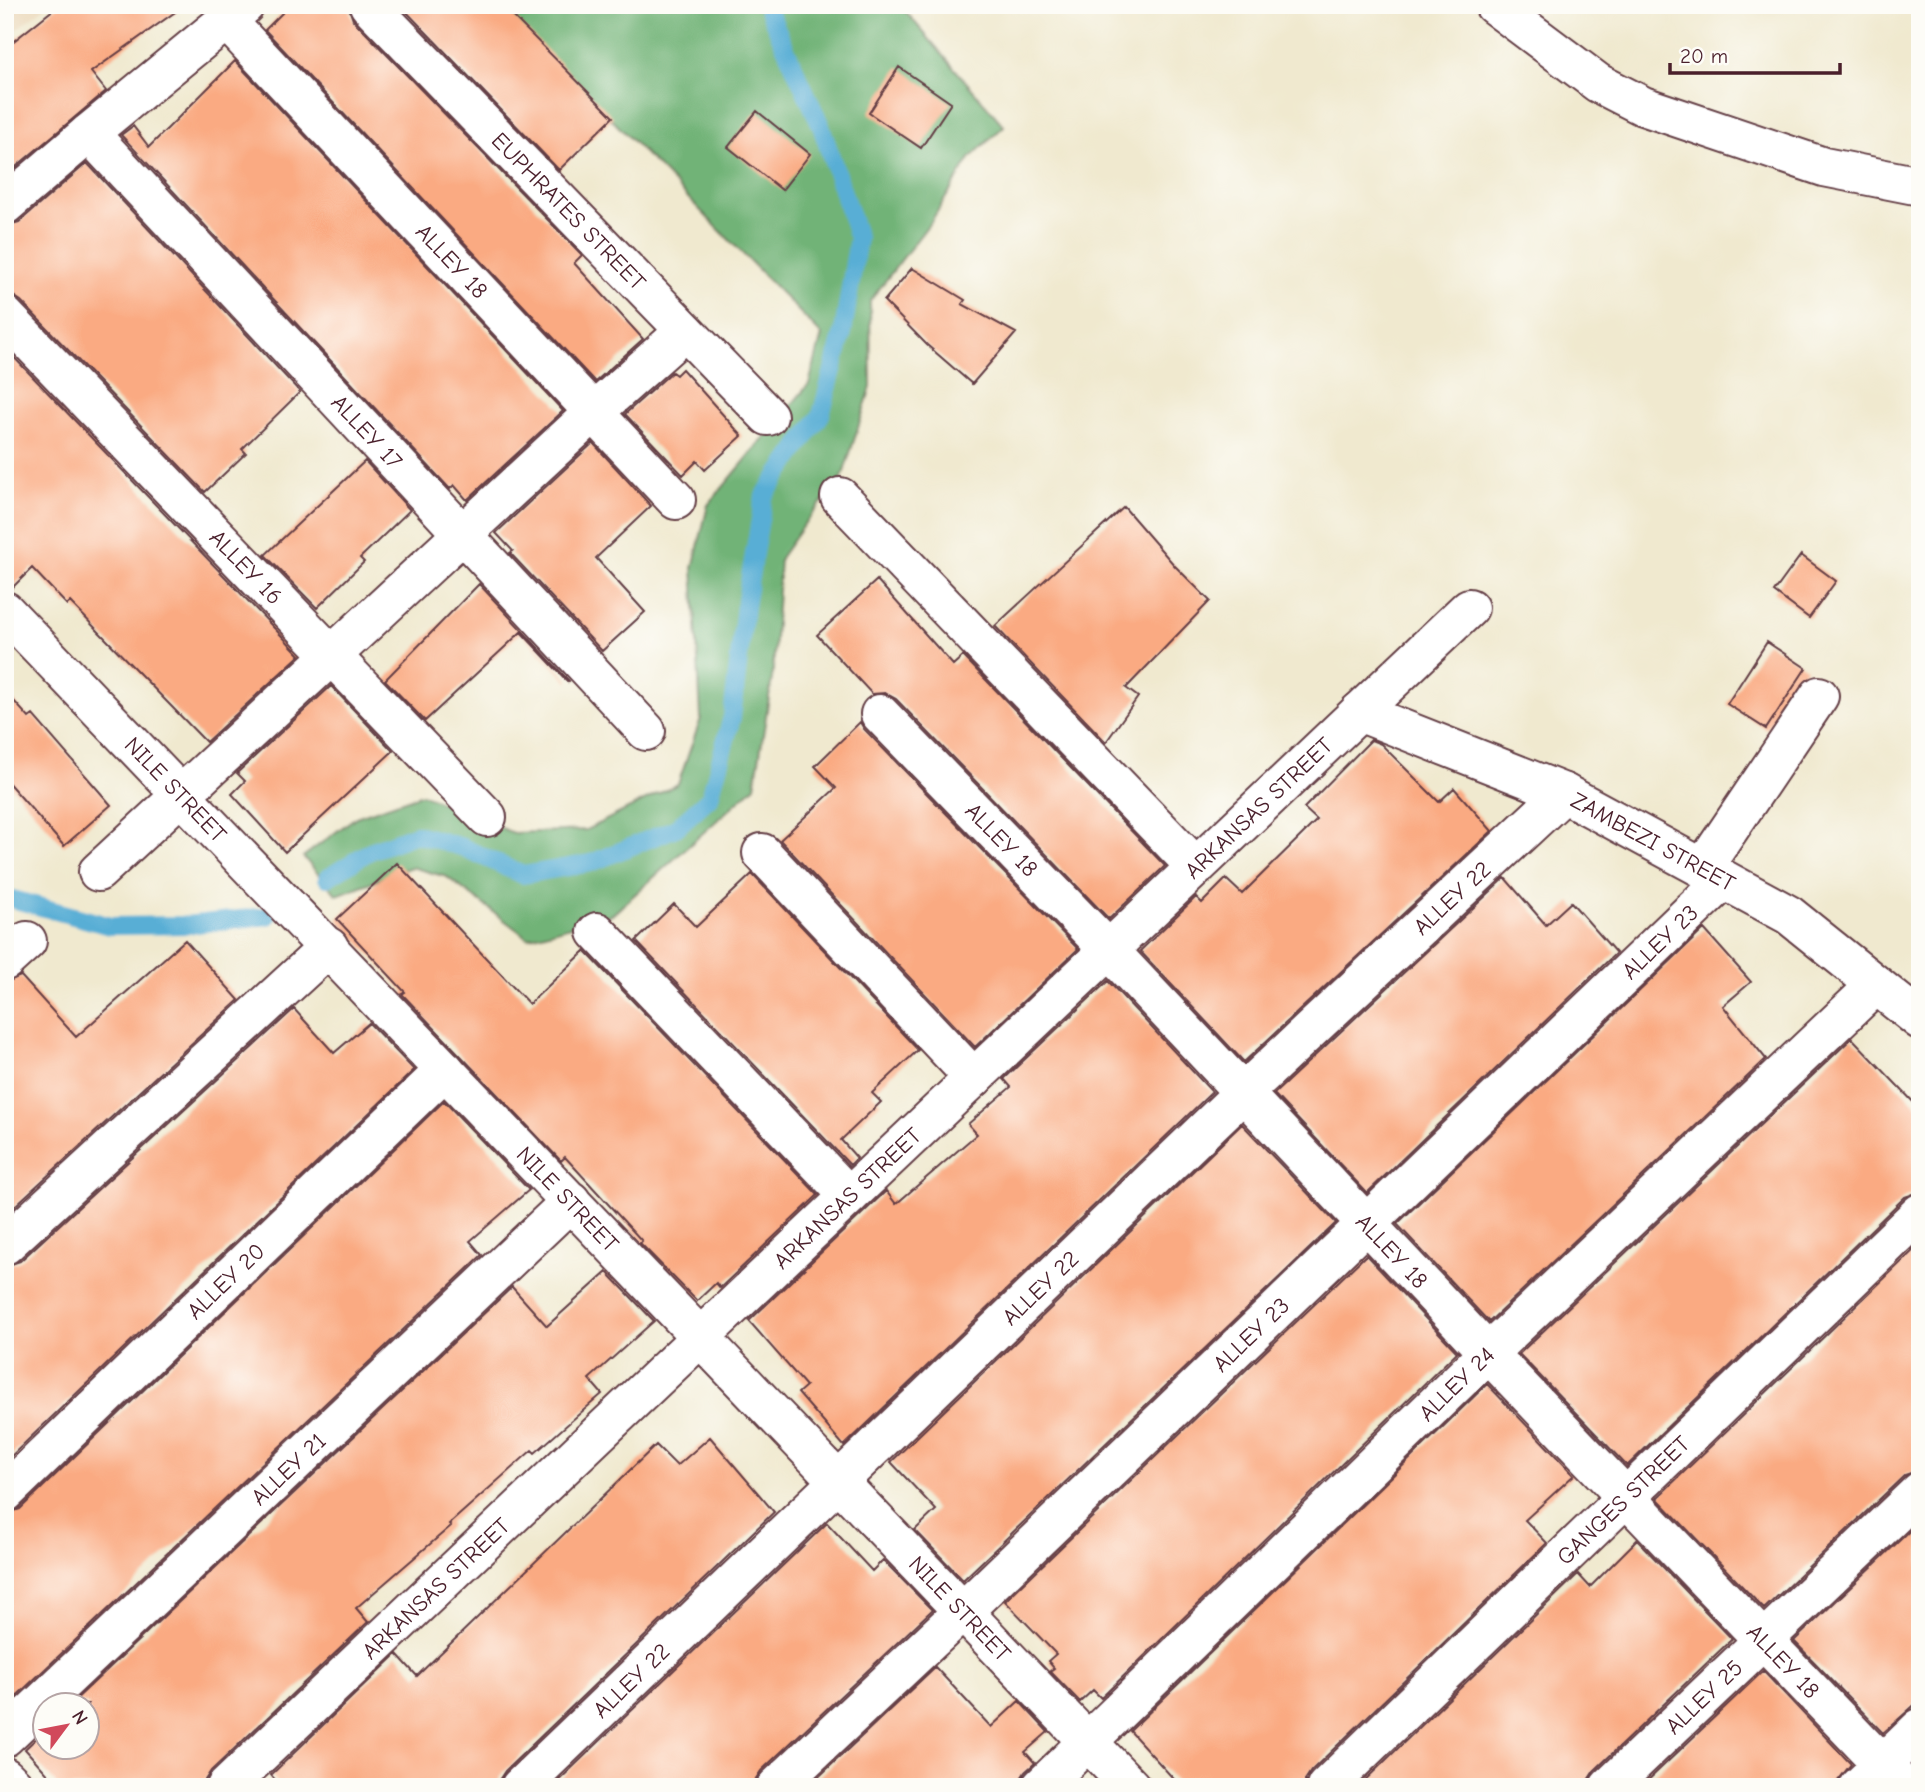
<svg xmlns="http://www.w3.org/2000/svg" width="1925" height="1792" viewBox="0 0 1925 1792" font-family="'Comic Neue',sans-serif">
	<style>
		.built { fill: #ebd8ba }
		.forest { fill: #71b377; stroke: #5e6951; stroke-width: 2 }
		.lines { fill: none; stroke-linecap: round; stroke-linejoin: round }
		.stream { stroke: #58aed5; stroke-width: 18 }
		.building { fill: #faaa82 }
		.minor-casing { stroke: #633d44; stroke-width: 42 }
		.minor { stroke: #fff; stroke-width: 38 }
		.labels { text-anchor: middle; stroke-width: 5; stroke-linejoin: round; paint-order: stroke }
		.street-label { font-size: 23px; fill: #4a1f2b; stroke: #fdfcf7 }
	</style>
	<rect width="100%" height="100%" fill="#fdfcf7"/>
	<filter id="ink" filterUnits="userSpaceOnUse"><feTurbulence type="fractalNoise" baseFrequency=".0143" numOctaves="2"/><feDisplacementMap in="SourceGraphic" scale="14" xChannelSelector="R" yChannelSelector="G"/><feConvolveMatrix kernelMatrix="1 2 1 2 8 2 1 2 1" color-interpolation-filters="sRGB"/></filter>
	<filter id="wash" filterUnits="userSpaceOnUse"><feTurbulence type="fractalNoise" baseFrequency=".00686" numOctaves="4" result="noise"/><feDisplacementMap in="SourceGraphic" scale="28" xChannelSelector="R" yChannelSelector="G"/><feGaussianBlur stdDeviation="1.57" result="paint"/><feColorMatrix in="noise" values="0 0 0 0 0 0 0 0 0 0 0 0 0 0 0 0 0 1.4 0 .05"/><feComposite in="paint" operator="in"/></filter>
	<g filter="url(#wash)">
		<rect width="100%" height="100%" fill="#f0e9cf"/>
		<!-- built -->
		<path class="built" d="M5,5H48L5,38Z"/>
		<!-- forest -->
		<path class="forest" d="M500,5H900L1004,126L971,157L932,220L870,301L871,387L842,478L804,524L780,558L773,672L755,786L613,914L528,938L447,877L411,867L337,895L303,857L356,817L422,794L513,833L586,830L678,784L701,718L693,568L708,505L809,384L822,335Z"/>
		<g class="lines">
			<!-- stream -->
			<path class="stream" d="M327,878L370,851L416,834L462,847L523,875L591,863L676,828L710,797L732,717L745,606L764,496L821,415L843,332L858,238L821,126L766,5
				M5,897L110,926L186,925L268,916"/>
		</g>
		<g id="blocks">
			<!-- building -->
			<path class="building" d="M59,5H185L91,72L106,91L5,176V48Z
				M290,5H348L353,20L582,255L574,263L643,339L595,382L265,30Z
				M400,5H502L613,117L559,170Z
				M235,61L563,411L467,500L454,485L450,489L121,135L133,126L149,147Z
				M899,67L951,103L921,148L869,113Z
				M757,111L810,154L782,190L728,147Z
				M87,163L300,392L242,449L246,453L205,492L21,301L12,295H5V226L19,222Z
				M912,268L965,300L962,304L1016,333L972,384L927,345L884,301Z
				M5,348L300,655L206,742L70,602L67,605L32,568L10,590H5Z
				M682,369L742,436L705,470L697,461L683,475L625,414L672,372L676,375Z
				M593,443L651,506L596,558L645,612L602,651L510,553L513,551L496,533Z
				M365,461L410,510L360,558L364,562L317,608L265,555Z
				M1124,507L1175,566L1210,601L1126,688L1138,697L1106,742L995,626Z
				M1801,555L1836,581L1809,618L1774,592Z
				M877,580L953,665L963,656L1165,866L1109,919L896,699L885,693L872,694L817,635Z
				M479,584L569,681L568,682L521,632L425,721L385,680Z
				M1767,642L1806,668L1766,729L1727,704Z
				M331,686L393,751L285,852L232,794L245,781L237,773Z
				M5,691L29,718L33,715L111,805L64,846L5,779Z
				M860,722L864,729L1078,949L975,1047L780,840L836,788L815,766Z
				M1371,740L1381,744L1439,802L1454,788L1492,831L1244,1062L1140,951L1196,897L1202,903L1226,879L1242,894L1317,820L1304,808Z
				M397,863L529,1004L585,951L818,1195L720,1288L716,1283L697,1301L640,1243L642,1241L565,1157L561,1161L402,994L405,992L337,919Z
				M752,874L918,1050L872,1093L881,1102L841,1140L857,1158L850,1165L636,941L674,904L696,927Z
				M1505,878L1546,925L1571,902L1616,953L1367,1193L1274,1094Z
				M1704,929L1751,982L1723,1006L1766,1059L1489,1322L1397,1224Z
				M185,940L239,1000L5,1215V982L21,976L76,1037Z
				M1108,981L1212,1092L844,1446L798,1393L806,1386L749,1321L886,1191L896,1204L977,1134L968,1124L1011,1087L1004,1079Z
				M294,1009L334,1053L369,1023L414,1070L5,1462V1266L20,1261Z
				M1852,1038L1920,1109V1192L1905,1197L1627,1466L1519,1354Z
				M444,1101L529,1190L470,1241L482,1255L5,1707V1514L20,1509Z
				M1242,1124L1336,1223L963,1580L915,1530L936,1510L891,1462Z
				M1920,1244V1470L1905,1475L1764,1609L1657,1498Z
				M1366,1255L1457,1352L1101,1698L1093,1690L1080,1702L1050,1671L1054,1668L1048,1661L1056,1654L1005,1601Z
				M607,1272L654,1321L589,1379L602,1394L535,1453L532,1450L449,1524L451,1526L356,1608L368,1622L211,1771L205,1780V1787H59L25,1749L46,1729V1746H88V1704H71L512,1287L547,1326Z
				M1487,1384L1574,1475L1525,1520L1547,1543L1311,1771L1305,1780V1787H1181L1130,1731Z
				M710,1437L774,1512L505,1771L499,1780V1787H281L271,1775L397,1654L417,1676L656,1445L677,1466Z
				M1920,1521V1700L1883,1733L1794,1641Z
				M827,1523L872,1571L883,1560L932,1610L761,1771L755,1780V1787H552Z
				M1637,1540L1732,1639L1594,1771L1588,1780V1787H1358L1578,1574L1590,1587Z
				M935,1667L991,1727L1019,1701L1048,1732L1025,1752L1035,1763L1025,1772L1020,1780V1787H808Z
				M1763,1671L1851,1764L1833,1787H1641Z"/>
		</g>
	</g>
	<g filter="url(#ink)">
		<use href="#blocks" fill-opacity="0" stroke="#633d44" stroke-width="2"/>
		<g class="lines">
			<defs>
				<g id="minor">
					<path id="s1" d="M369,5L768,416"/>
					<path d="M1494,5L1598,83L1643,106L1824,167L1920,186"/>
					<path id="s2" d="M227,21L676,500"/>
					<path id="s3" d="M89,133L646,731"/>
					<path d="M5,205L89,133L245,5"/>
					<path id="s4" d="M5,316L487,817"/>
					<path d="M840,497L1196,867"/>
					<path id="s5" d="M5,611L1131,1787"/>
					<path id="s6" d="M1359,712L1564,793L1789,915L1920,1020"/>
					<path id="s7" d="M880,714L1108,949L1488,1353L1904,1787"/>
					<path d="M762,853L974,1078"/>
					<path d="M1703,868L1819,696"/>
					<path d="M98,872L594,412L685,331"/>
					<path d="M597,932L849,1196"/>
					<path d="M5,961L27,941"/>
					<path d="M5,1245L329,947"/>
					<path id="s8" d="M5,1493L445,1070"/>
					<path id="s9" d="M5,1737L571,1201"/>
					<path d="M5,1777L15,1787"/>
					<path id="s10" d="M226,1787L1469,608"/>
					<path id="s11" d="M520,1787L1244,1092L1564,793"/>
					<path id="s12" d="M776,1787L962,1612L1724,880"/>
					<path id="s13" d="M1041,1787L1488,1353L1876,985"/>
					<path id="s14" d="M1326,1787L1920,1213"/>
					<path id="s15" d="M1609,1787L1920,1491"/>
					<path d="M1859,1787L1920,1728"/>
				</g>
			</defs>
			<!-- minor casing -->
			<use href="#minor" class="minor-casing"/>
			<!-- minor -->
			<use href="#minor" class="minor"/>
		</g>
	</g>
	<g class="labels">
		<!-- street labels -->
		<g class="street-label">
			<text dy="8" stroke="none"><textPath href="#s1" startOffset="287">EUPHRATES STREET</textPath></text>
			<text dy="8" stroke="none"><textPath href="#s2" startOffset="329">ALLEY 18</textPath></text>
			<text dy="8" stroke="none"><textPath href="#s3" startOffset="408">ALLEY 17</textPath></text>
			<text dy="8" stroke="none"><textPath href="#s4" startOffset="348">ALLEY 16</textPath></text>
			<text dy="8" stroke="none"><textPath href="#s5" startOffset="247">NILE STREET</textPath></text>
			<text dy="8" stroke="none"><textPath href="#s10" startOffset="1423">ARKANSAS STREET</textPath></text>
			<text dy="8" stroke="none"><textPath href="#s7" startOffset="175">ALLEY 18</textPath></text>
			<text dy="8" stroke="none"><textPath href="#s6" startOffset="322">ZAMBEZI STREET</textPath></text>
			<text dy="8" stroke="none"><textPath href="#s11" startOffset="1288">ALLEY 22</textPath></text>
			<text dy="8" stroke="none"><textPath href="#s12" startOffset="1223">ALLEY 23</textPath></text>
			<text dy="8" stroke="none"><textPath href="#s10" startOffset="856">ARKANSAS STREET</textPath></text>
			<text dy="8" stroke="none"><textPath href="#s5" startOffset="814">NILE STREET</textPath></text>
			<text dy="8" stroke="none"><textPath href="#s7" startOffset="742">ALLEY 18</textPath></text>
			<text dy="8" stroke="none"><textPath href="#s8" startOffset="306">ALLEY 20</textPath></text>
			<text dy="8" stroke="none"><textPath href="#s11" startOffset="721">ALLEY 22</textPath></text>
			<text dy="8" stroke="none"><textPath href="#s12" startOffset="656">ALLEY 23</textPath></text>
			<text dy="8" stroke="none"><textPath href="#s13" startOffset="579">ALLEY 24</textPath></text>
			<text dy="8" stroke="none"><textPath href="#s9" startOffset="390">ALLEY 21</textPath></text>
			<text dy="8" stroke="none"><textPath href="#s14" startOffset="413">GANGES STREET</textPath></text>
			<text dy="8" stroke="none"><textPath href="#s10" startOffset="289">ARKANSAS STREET</textPath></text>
			<text dy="8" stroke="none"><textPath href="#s5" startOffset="1381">NILE STREET</textPath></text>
			<text dy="8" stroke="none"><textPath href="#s7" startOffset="1309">ALLEY 18</textPath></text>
			<text dy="8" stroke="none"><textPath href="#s11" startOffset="154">ALLEY 22</textPath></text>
			<text dy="8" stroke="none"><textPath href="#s15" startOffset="131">ALLEY 25</textPath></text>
		</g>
	</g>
	<!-- margin -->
	<rect width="1925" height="1792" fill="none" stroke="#fdfcf7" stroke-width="28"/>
	<!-- north arrow -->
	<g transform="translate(66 1726) rotate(58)"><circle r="33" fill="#fdfcf7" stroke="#b5a4a5" stroke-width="2"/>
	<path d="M0-5L12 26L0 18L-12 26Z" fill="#d1495b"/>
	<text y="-10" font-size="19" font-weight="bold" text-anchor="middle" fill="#4a1f2b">N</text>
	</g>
	<!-- scale -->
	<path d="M1670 63v10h170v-10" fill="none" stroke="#4a1f2b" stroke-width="3.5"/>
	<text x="1680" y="63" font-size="21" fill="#4a1f2b" stroke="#fdfcf7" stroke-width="5" paint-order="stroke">20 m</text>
</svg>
